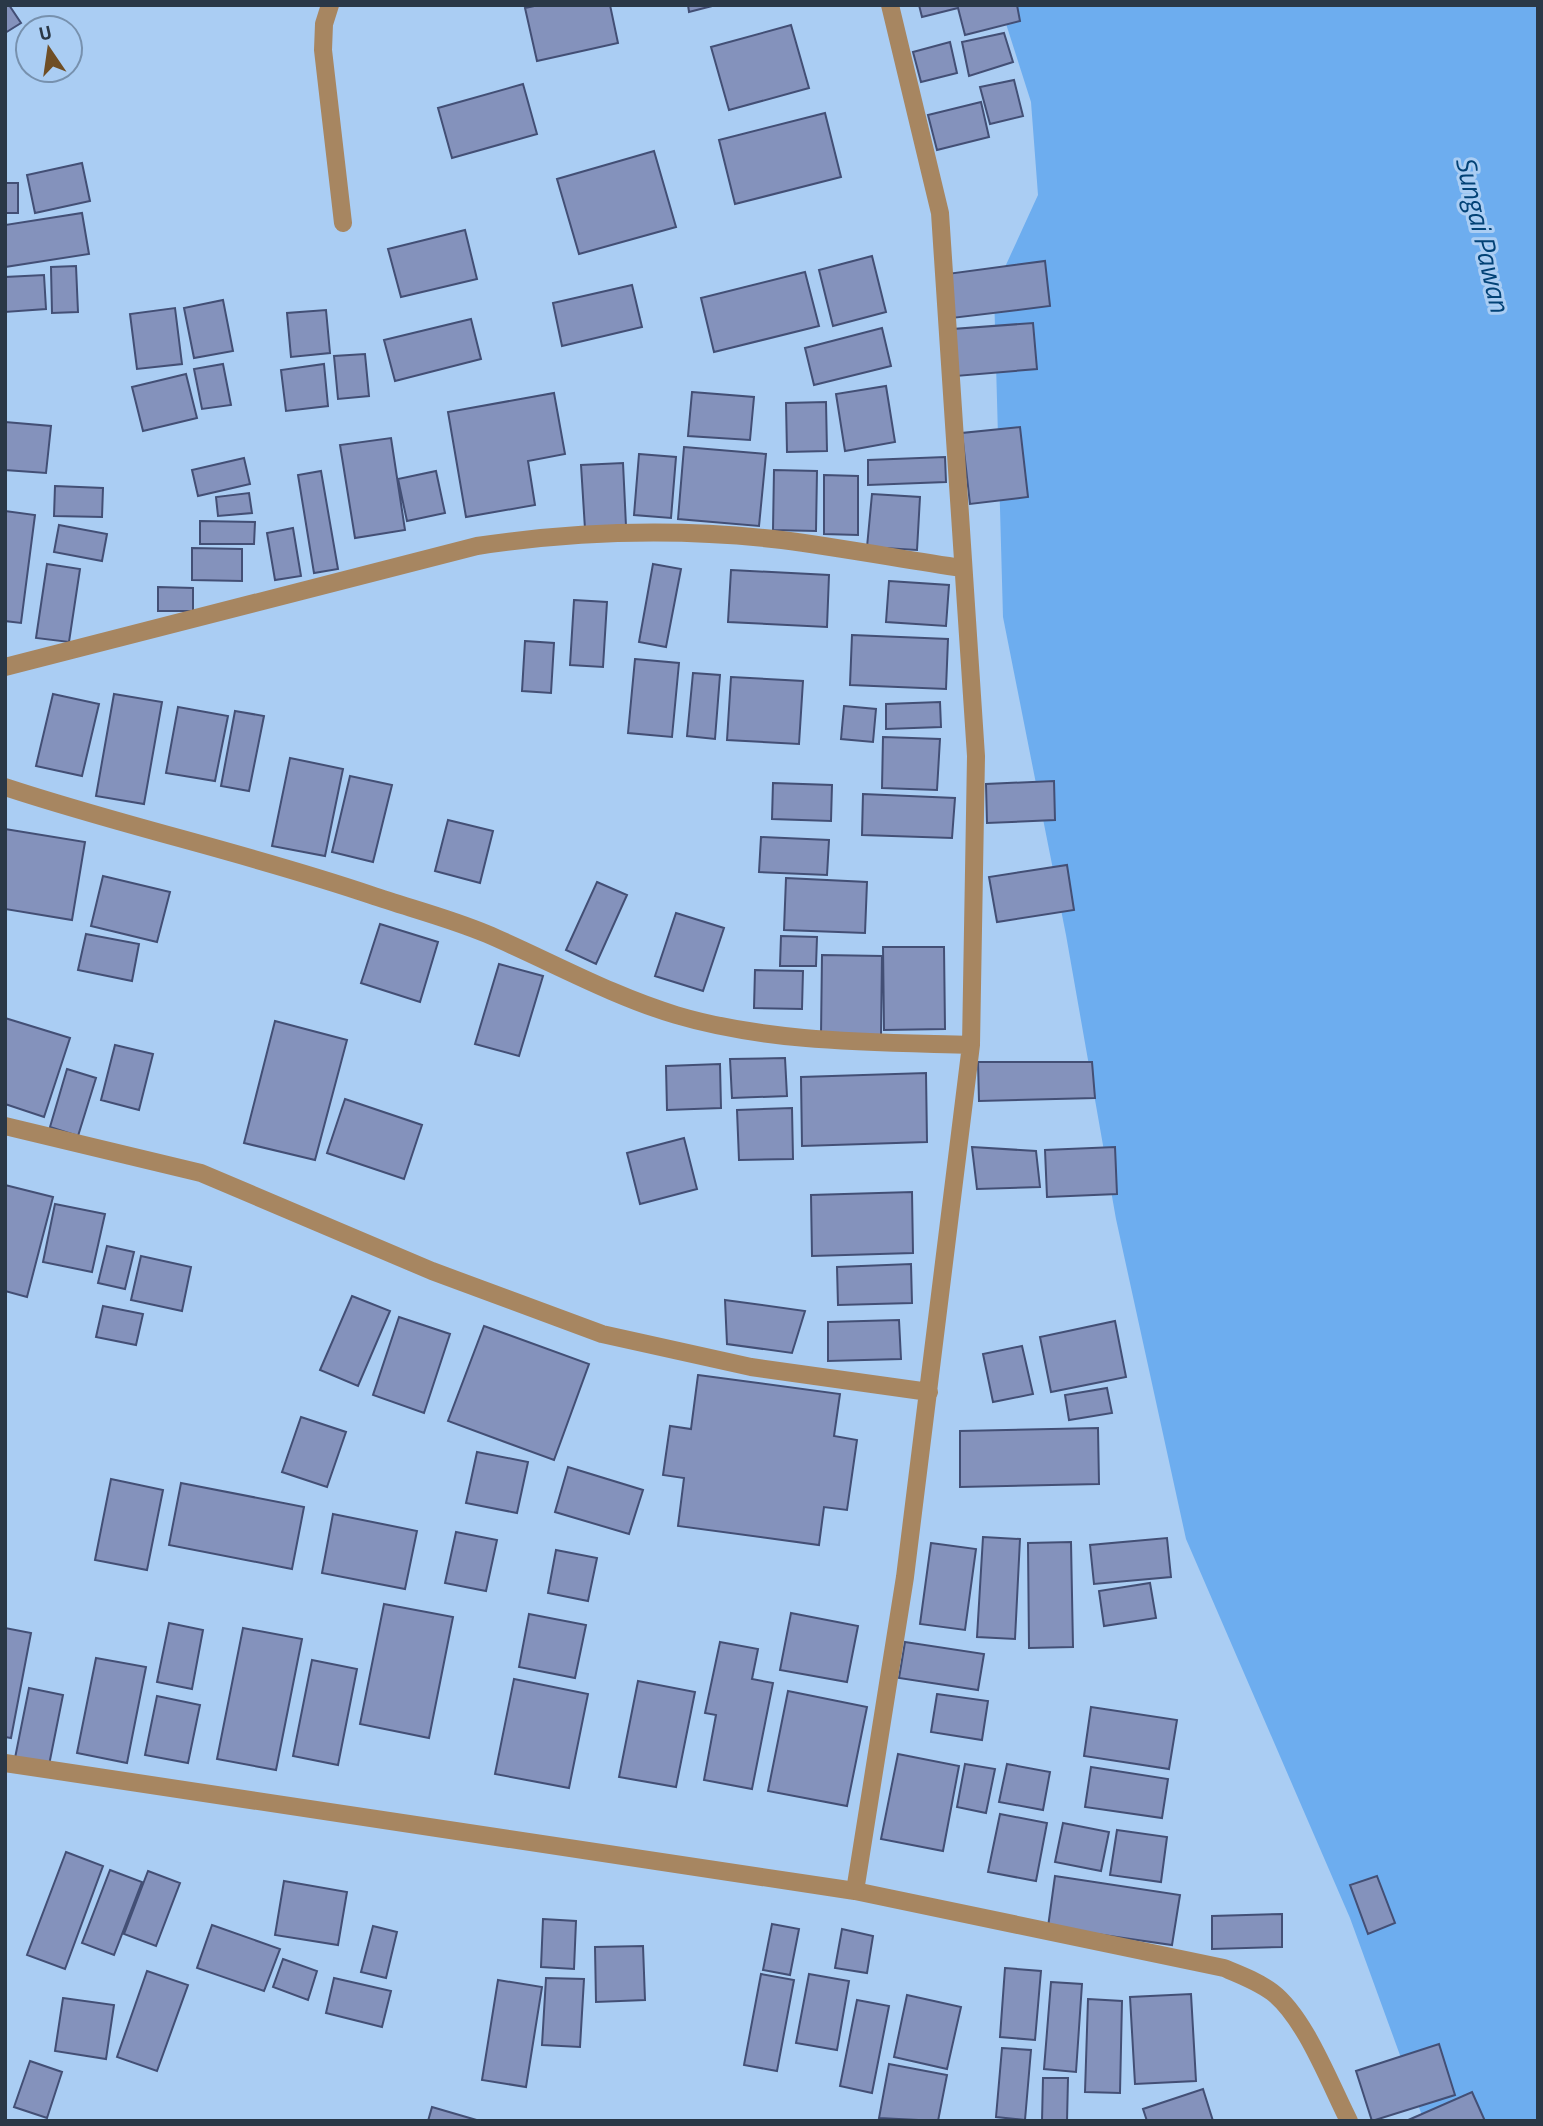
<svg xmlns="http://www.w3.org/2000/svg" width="1543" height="2126" viewBox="0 0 1543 2126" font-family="'Titillium Web',sans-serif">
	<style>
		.water { fill: #6dadef }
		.building { fill: #8492bc; stroke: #434f75; stroke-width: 2 }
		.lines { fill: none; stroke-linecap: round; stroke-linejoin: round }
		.minor { stroke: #a78661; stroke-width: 18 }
		.labels { text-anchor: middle; stroke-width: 6; stroke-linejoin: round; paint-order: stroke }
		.water-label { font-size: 28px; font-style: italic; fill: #024276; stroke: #aacdf3 }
	</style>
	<rect width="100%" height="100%" fill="#aacdf3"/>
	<!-- water -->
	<path class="water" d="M1000,5H1538V2121H1424L1350,1918L1186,1539L1116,1219L1066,935L1003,617L994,291L1038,195L1031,102Z"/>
	<!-- building -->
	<path class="building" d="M5,5H9L21,23L5,33Z
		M539,5H610L618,43L537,61L525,8Z
		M688,5H716L689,12Z
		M919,5H1017L1020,21L965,35L958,8L922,17Z
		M791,25L809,88L729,110L711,47Z
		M1004,33L1013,62L969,76L962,42Z
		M950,42L957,73L921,82L913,52Z
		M1014,80L1023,116L990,124L980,87Z
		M523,84L537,134L452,158L438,108Z
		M981,102L989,137L937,150L928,115Z
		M825,113L841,177L735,204L719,140Z
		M654,151L676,227L579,254L557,179Z
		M82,163L90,201L35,213L27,175Z
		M5,183H18V213H5Z
		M82,213L89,254L5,267V225Z
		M465,230L477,279L401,297L388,249Z
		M872,256L886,312L833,326L819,270Z
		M1045,261L1050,306L952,318L947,274Z
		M76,266L78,312L52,313L51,267Z
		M805,272L819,326L714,352L701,298Z
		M44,275L46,309L5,312V277Z
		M632,285L642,327L562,346L553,303Z
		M223,300L233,351L194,358L184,308Z
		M175,308L182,364L137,369L130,314Z
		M326,310L330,353L291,357L287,313Z
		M471,319L481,359L395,381L384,340Z
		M1033,323L1037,369L956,376L953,329Z
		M882,328L891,366L814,385L805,348Z
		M365,354L369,396L338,399L334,356Z
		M223,364L231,405L202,409L194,369Z
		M324,364L328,406L286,411L281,370Z
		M186,374L197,418L143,431L132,387Z
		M886,386L895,442L845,451L836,394Z
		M692,392L754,397L750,440L688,436Z
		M554,393L565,454L528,461L535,505L466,517L448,412Z
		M826,402L827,451L787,452L786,403Z
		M5,422L51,426L46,473L5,470Z
		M1020,427L1028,497L970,504L962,433Z
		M391,438L405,530L355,538L340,445Z
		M684,447L766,454L759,526L678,519Z
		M639,454L676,457L671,518L634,515Z
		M945,457L946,482L868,485V460Z
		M244,458L250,484L198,496L192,470Z
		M623,463L626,526L585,529L581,465Z
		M774,470L817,471L816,531L773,530Z
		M321,471L338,569L314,573L298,475Z
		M436,471L445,513L407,521L398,479Z
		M824,475L858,476V535L824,534Z
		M55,486L103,488L102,517L54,516Z
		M249,493L252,513L218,516L216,497Z
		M872,494L920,497L917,550L867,547Z
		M5,511L35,515L21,623L5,621Z
		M200,521L255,522L254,544H200Z
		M59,525L107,534L102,561L54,552Z
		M293,528L301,576L275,580L267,533Z
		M192,548L242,549V581L192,580Z
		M47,564L80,569L69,642L36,638Z
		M653,564L681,569L666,647L639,642Z
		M731,570L829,575L827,627L728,622Z
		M889,581L949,585L946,626L886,622Z
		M158,587L193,588V611H158Z
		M574,600L607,602L603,667L570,665Z
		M852,635L948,639L946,689L850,685Z
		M525,641L554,643L551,693L522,691Z
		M635,659L679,663L672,737L628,733Z
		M693,673L720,675L715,739L687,736Z
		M731,677L803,681L799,744L727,740Z
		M53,694L99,704L82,776L36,766Z
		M114,694L162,702L144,804L96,796Z
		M940,702L941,727L886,729V704Z
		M844,706L876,709L873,742L841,739Z
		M178,707L228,716L215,781L166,773Z
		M235,711L264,716L249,791L221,786Z
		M883,737L940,739L937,790L882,788Z
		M290,758L343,769L325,856L272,846Z
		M350,776L392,785L373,862L332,852Z
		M1054,781L1055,820L987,823L986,784Z
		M773,783L832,785L831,821L772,819Z
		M863,794L955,798L952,838L862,835Z
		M448,820L493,831L480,883L435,871Z
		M5,829L85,842L72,920L5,909Z
		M761,837L829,840L827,875L759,872Z
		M1067,865L1074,910L997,922L989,877Z
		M103,876L170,892L157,942L91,926Z
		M786,878L867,882L865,933L784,930Z
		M597,882L627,895L596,964L566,950Z
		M676,913L724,928L703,991L655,976Z
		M380,924L438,942L420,1002L361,983Z
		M86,934L139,944L132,981L78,970Z
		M781,936L817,937L816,966H780Z
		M883,947H944L945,1029L884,1030Z
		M822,955L882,956L881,1036H821Z
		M499,964L543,976L519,1056L475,1044Z
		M755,970L803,971L802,1009L754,1008Z
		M5,1018L70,1038L44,1117L5,1104Z
		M275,1021L347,1040L315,1160L244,1143Z
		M115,1045L153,1054L139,1110L101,1100Z
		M785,1058L787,1096L732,1098L730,1059Z
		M978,1062H1092L1095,1098L979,1101Z
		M720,1064L721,1108L667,1110L666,1066Z
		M67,1069L96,1078L78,1136L50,1127Z
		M926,1073L927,1142L802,1146L801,1077Z
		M345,1099L422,1125L404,1179L327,1153Z
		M792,1108L793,1159L739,1160L737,1110Z
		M684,1138L697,1189L640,1204L627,1153Z
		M972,1147L1036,1151L1040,1187L977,1189Z
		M1115,1147L1117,1194L1047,1197L1045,1150Z
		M5,1185L53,1197L27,1297L5,1291Z
		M912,1192L913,1253L812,1256L811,1195Z
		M55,1204L105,1214L92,1272L43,1262Z
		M107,1246L134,1252L125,1289L98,1283Z
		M141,1256L191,1267L182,1311L131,1300Z
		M911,1264L912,1303L838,1305L837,1267Z
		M352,1296L390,1311L358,1386L320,1370Z
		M725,1300L805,1311L792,1353L727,1344Z
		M103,1306L143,1314L136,1345L96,1337Z
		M399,1317L450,1334L424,1413L373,1395Z
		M899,1320L901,1359L828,1361V1322Z
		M1115,1321L1126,1377L1051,1392L1040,1337Z
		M484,1326L589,1364L554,1460L448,1421Z
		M1022,1346L1033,1394L993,1402L983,1354Z
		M698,1375L840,1394L834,1436L857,1440L847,1510L824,1507L819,1545L678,1526L684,1478L663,1475L670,1426L691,1429Z
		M1107,1388L1112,1413L1069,1420L1065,1395Z
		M301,1417L346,1432L327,1487L282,1472Z
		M1098,1428L1099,1484L960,1487V1431Z
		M477,1452L528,1462L517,1513L466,1503Z
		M568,1467L643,1490L629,1534L555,1512Z
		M111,1479L163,1490L147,1570L95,1560Z
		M181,1483L304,1507L292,1569L169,1545Z
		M333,1514L417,1531L405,1589L322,1573Z
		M456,1532L497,1540L486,1591L445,1583Z
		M983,1537L1020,1539L1015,1639L977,1637Z
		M1167,1538L1171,1577L1094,1584L1090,1545Z
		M1071,1542L1073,1647L1029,1648L1028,1543Z
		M931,1543L976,1549L965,1630L920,1624Z
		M556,1550L597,1558L588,1601L548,1593Z
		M1150,1583L1156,1618L1104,1626L1099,1591Z
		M384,1604L453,1617L429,1738L360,1724Z
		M791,1613L858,1626L847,1682L780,1670Z
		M529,1614L586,1625L575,1678L519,1667Z
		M169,1623L203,1630L192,1689L157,1682Z
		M5,1628L31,1633L11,1738L5,1737Z
		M243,1628L302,1639L276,1770L217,1759Z
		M720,1642L758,1649L752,1679L773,1683L752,1789L704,1780L716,1715L705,1713Z
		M905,1642L984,1654L978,1690L899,1678Z
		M96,1658L146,1667L127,1763L77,1753Z
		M312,1660L357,1669L338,1765L293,1756Z
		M514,1679L588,1694L569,1788L495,1774Z
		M638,1681L695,1692L676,1787L619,1777Z
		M29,1688L63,1695L49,1765L15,1758Z
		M788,1691L867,1707L847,1806L768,1791Z
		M937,1694L988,1701L982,1740L931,1732Z
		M157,1696L200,1705L188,1763L145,1755Z
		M1091,1707L1177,1720L1169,1769L1084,1756Z
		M898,1754L959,1766L943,1851L881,1839Z
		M965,1764L995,1769L986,1813L957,1807Z
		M1007,1764L1050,1772L1043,1810L999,1802Z
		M1091,1767L1168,1779L1162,1818L1085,1807Z
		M1000,1814L1047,1823L1036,1881L988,1872Z
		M1063,1823L1109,1832L1101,1871L1055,1862Z
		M1117,1830L1167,1837L1161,1882L1110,1875Z
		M66,1852L103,1866L65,1969L27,1955Z
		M110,1870L142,1882L114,1955L82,1943Z
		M148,1871L180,1883L156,1946L124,1934Z
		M1055,1876L1180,1895L1172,1945L1048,1927Z
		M1377,1876L1395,1923L1368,1934L1350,1885Z
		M284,1881L347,1892L338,1945L275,1935Z
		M1282,1914V1947L1212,1949V1916Z
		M543,1919L576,1921L574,1969L541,1967Z
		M772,1924L799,1929L790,1975L763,1970Z
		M212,1925L280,1949L264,1991L197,1968Z
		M373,1926L397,1932L386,1978L361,1972Z
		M842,1929L873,1936L867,1973L835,1968Z
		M643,1946L645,2000L596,2002L595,1947Z
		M283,1959L317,1971L308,2000L273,1987Z
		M1005,1968L1041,1971L1035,2040L1000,2037Z
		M147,1971L188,1985L157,2071L117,2057Z
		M761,1974L794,1980L777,2071L744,2065Z
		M809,1974L849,1981L837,2050L796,2043Z
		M334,1978L391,1991L382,2027L326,2013Z
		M546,1978L584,1979L580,2047L542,2045Z
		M498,1980L542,1987L526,2087L482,2080Z
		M1051,1982L1082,1984L1076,2072L1044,2069Z
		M1191,1994L1196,2081L1135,2084L1130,1997Z
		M907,1995L961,2007L947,2069L894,2057Z
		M63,1998L114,2005L106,2059L55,2051Z
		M1088,1999L1122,2001L1120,2093L1085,2092Z
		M857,2000L889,2006L872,2093L840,2086Z
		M1439,2044L1455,2095L1372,2121L1356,2071Z
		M1002,2048L1031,2050L1025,2120L996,2117Z
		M30,2061L62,2072L47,2118L14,2107Z
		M889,2064L947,2075L938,2121L879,2118Z
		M1043,2078H1068L1067,2121H1042Z
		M1203,2089L1213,2121H1147L1143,2109Z
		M1472,2092L1485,2121H1406Z
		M432,2107L480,2121H428Z"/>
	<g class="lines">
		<!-- minor -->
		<path class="minor" d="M330,5L324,24L323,50L343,223
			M5,667L477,546C577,531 680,528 782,540C842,548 902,559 962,568
			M5,787C126,827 251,854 371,895C409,908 449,918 487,934C550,961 610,995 676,1015C770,1043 874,1042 971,1045
			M5,1126L201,1173L432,1271L602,1334L751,1367L929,1392
			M5,1763L855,1891L1224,1968C1241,1975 1257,1981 1272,1992C1305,2017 1330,2084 1349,2121
			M855,1891L905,1577L971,1045L976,756L940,213L890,5"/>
	</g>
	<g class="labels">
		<!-- water labels -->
		<g class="water-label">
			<text transform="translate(1483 234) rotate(77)" y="10">Sungai Pawan</text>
		</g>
	</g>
	<!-- border -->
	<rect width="1543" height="2126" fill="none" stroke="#2a3847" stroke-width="14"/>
	<!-- north arrow -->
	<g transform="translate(49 49) rotate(347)"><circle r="33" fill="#aacdf3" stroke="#7791ae" stroke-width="2"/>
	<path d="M0-5L12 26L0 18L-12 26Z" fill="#6f4e25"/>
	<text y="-10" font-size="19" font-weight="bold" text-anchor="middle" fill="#2a3847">U</text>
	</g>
</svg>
